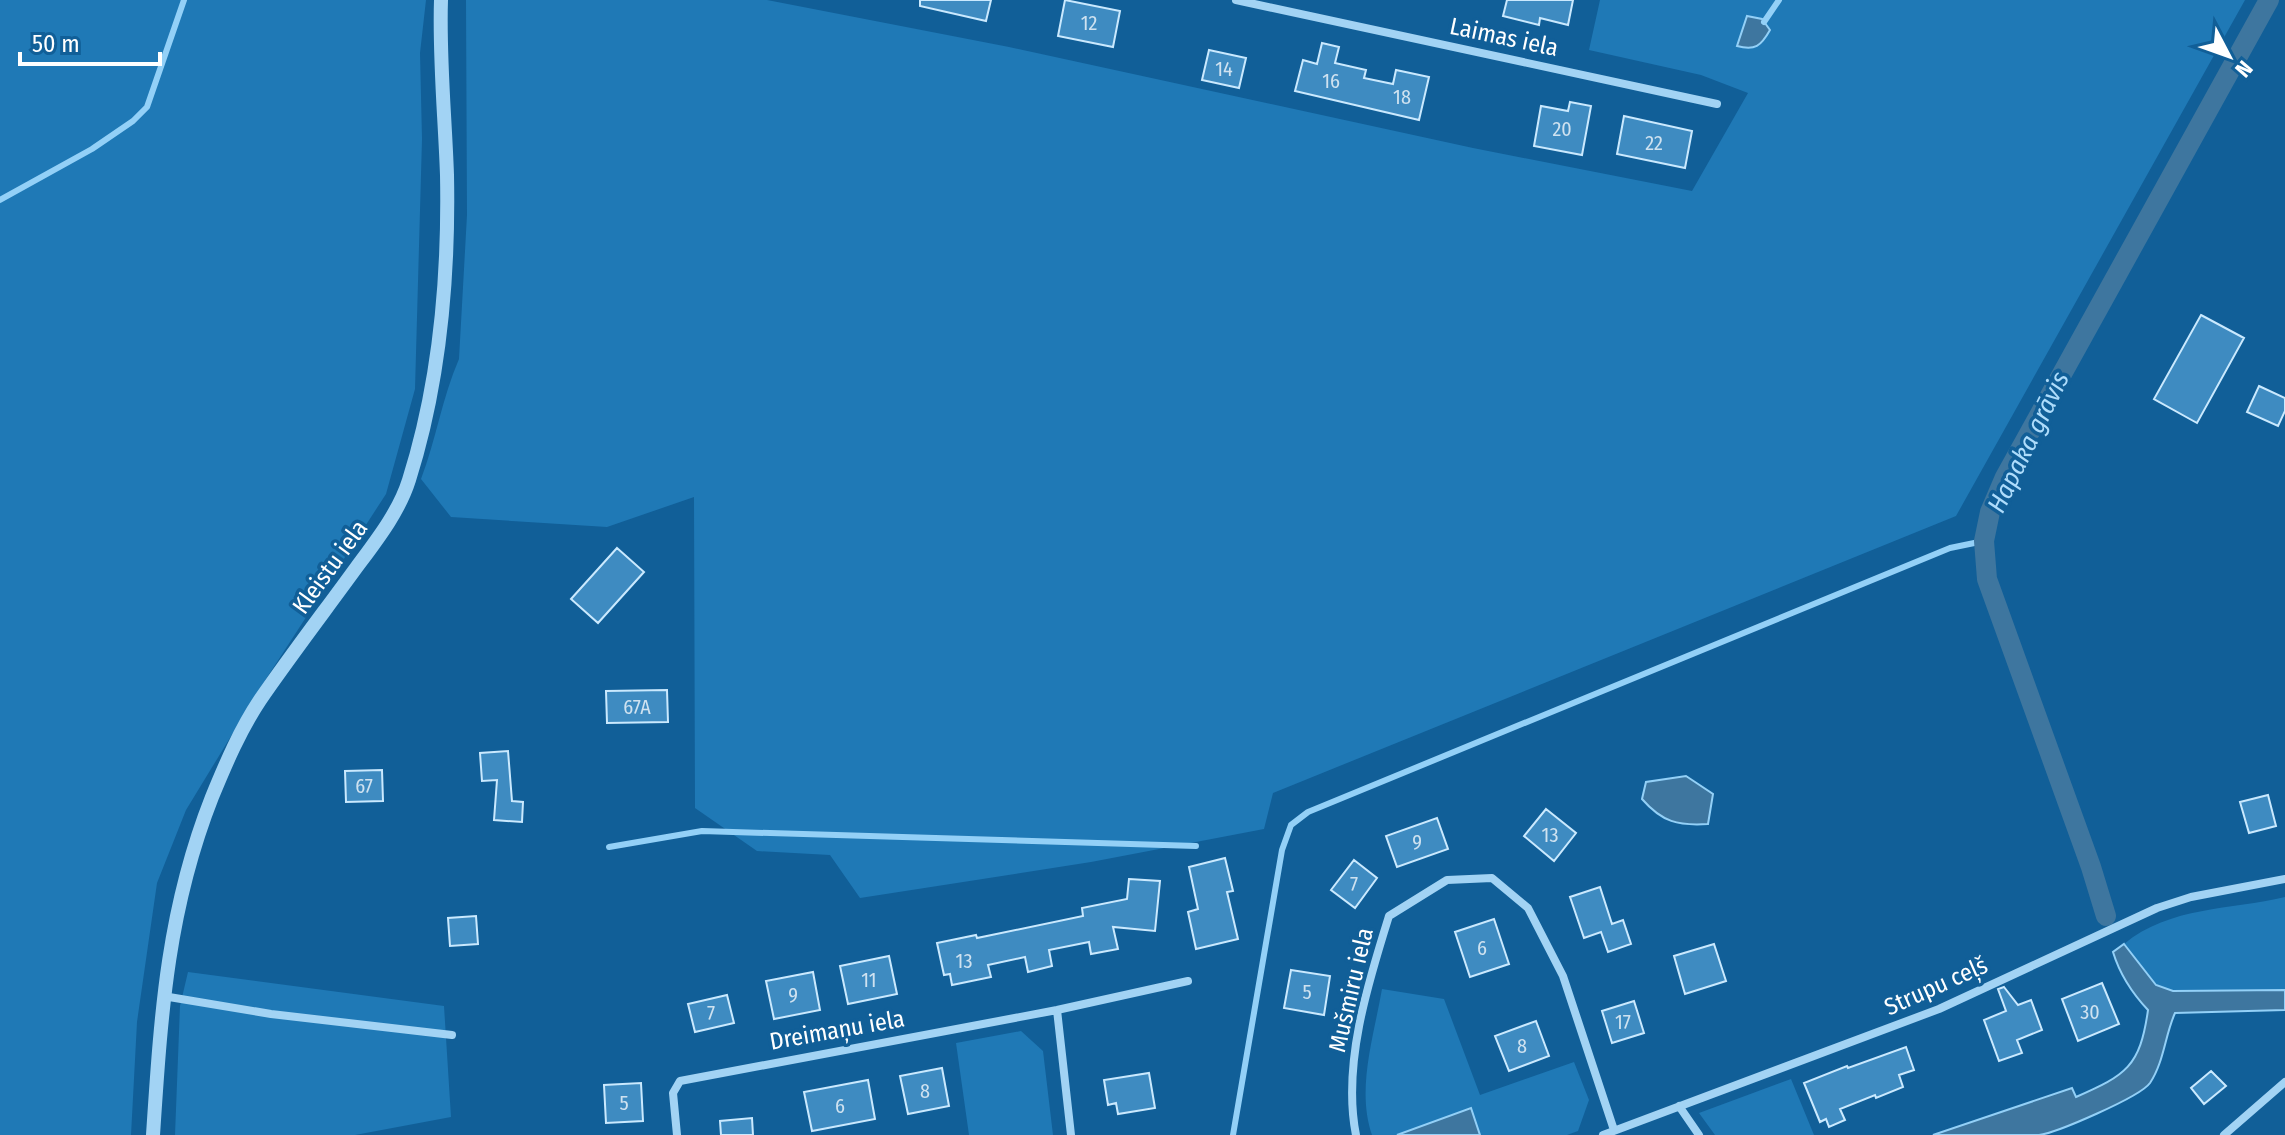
<svg xmlns="http://www.w3.org/2000/svg" width="2285" height="1135" viewBox="0 0 2285 1135" font-family="'Fira Sans Condensed',sans-serif">
	<style>
		.green { fill: #1f79b6 }
		.water { fill: #3e769f; stroke: #93d0f7; stroke-width: 2 }
		.lines { fill: none; stroke-linecap: round; stroke-linejoin: round }
		.stream { stroke: #93d0f7; stroke-width: 6 }
		.canal { stroke: #3e769f; stroke-width: 20 }
		.building { fill: #3e8bc1; stroke: #cae9fe; stroke-width: 2 }
		.minor { stroke: #a2d3f4; stroke-width: 8 }
		.tertiary { stroke: #a2d3f4; stroke-width: 14 }
		.labels { text-anchor: middle; stroke-width: 7; stroke-linejoin: round; paint-order: stroke }
		.number-label { font-size: 20px; fill: #cfe2f0 }
		.street-label { font-size: 24px; fill: #fff; stroke: #115f98 }
		.water-label { font-size: 26px; font-style: italic; fill: #aedcfb; stroke: #115f98 }
	</style>
	<rect width="100%" height="100%" fill="#115f98"/>
	<!-- green -->
	<path class="green" d="M0,0H426L420,53L422,139L415,389L386,494L264,682L186,810L157,883L137,1022L131,1135H0Z
		M466,0H767L1009,47L1473,148L1692,191L1748,93L1701,75L1589,50L1600,0H2245L1956,516L1273,793L1264,829L1091,862L860,898L830,855L757,851L695,808L694,497L607,527L451,517L421,479C436,440 442,398 459,359L467,215Z
		M2285,897V990L2172,991L2156,985L2124,944C2170,906 2231,910 2285,897Z
		M188,972L444,1006L451,1117L355,1135H175L180,1006Z
		M1382,989L1444,999L1480,1095L1574,1062L1589,1100L1578,1131L1567,1135H1372C1356,1089 1374,1036 1382,989Z
		M1021,1031L1043,1051L1053,1135H969L956,1043Z
		M1791,1079L1814,1135H1715L1699,1113Z"/>
	<!-- water -->
	<path class="water" d="M1747,16L1762,19L1770,30C1761,46 1755,51 1737,46Z
		M1686,776L1713,794L1708,824C1678,826 1662,822 1642,799L1646,782Z
		M2124,944L2156,985L2173,991L2285,990V1010L2175,1013C2165,1035 2164,1062 2150,1083C2140,1097 2056,1133 2039,1135C2004,1135 1968,1135 1933,1135L2072,1088L2076,1097C2126,1075 2140,1067 2148,1010C2131,992 2120,975 2113,952Z
		M1471,1108L1480,1135H1397Z"/>
	<g class="lines">
		<!-- stream -->
		<path class="stream" d="M1764,22L1779,0
			M0,200L92,149L133,121L147,107L184,0
			M609,847L702,831L1196,846
			M1233,1135L1282,850L1291,825L1308,812L1950,548L1984,541"/>
		<!-- canal -->
		<path class="canal" d="M2106,916L2091,867L1987,579L1984,541L1990,512L2005,477L2269,0"/>
	</g>
	<!-- building -->
	<path class="building" d="M920,0H991L986,21L920,6Z
		M1065,0L1120,11L1113,47L1058,36Z
		M1507,0H1573L1568,25L1540,18L1539,25L1503,16Z
		M1322,43L1339,47L1335,63L1366,70L1364,78L1393,84L1396,70L1429,77L1419,120L1295,91L1303,60L1317,64Z
		M1209,50L1246,58L1239,88L1202,80Z
		M1570,102L1591,106L1582,155L1534,146L1541,106L1568,111Z
		M1624,116L1692,131L1685,168L1617,154Z
		M2201,315L2244,338L2197,423L2154,399Z
		M2259,386L2285,398V411L2278,426L2247,412Z
		M617,548L644,572L598,623L571,599Z
		M667,690L668,722L607,723L606,691Z
		M508,751L512,801L523,802L522,822L494,820L497,780L482,781L480,753Z
		M382,770L383,801L346,802L345,771Z
		M2268,795L2276,826L2249,833L2240,802Z
		M1546,809L1576,833L1554,861L1524,836Z
		M1437,818L1448,849L1397,867L1386,836Z
		M1225,858L1233,891L1227,892L1238,939L1196,949L1188,912L1198,909L1189,867Z
		M1354,860L1377,878L1355,908L1331,890Z
		M1129,879L1160,881L1155,931L1113,927L1118,949L1091,954L1089,942L1049,950L1052,966L1028,972L1025,957L988,965L991,977L952,985L950,974L944,975L937,943L976,935L977,938L1083,916L1082,908L1127,899Z
		M1600,887L1612,924L1623,920L1631,944L1608,952L1601,932L1584,938L1570,897Z
		M476,916L478,944L450,946L448,918Z
		M1494,919L1509,964L1470,977L1455,932Z
		M1714,944L1726,981L1685,994L1674,956Z
		M889,956L897,994L848,1004L840,966Z
		M1291,970L1330,976L1324,1015L1284,1008Z
		M813,972L820,1010L774,1019L766,981Z
		M2102,983L2119,1024L2078,1041L2062,999Z
		M2004,987L2018,1005L2031,1000L2042,1030L2017,1040L2022,1053L1999,1061L1984,1020L2006,1011L1998,989Z
		M727,995L734,1023L695,1032L688,1004Z
		M1634,1001L1644,1033L1612,1043L1602,1011Z
		M1536,1021L1549,1056L1509,1071L1495,1036Z
		M1906,1047L1914,1070L1899,1075L1903,1087L1876,1098L1875,1095L1840,1109L1845,1120L1829,1127L1826,1119L1820,1122L1804,1083L1847,1066L1848,1068Z
		M942,1068L949,1106L908,1114L900,1076Z
		M2211,1071L2226,1086L2204,1104L2191,1088Z
		M1149,1073L1155,1108L1118,1114L1116,1103L1108,1105L1104,1080Z
		M868,1080L875,1119L812,1131L804,1092Z
		M641,1083L643,1121L606,1123L604,1085Z
		M752,1118L753,1135H721L720,1121Z"/>
	<g class="lines">
		<!-- minor -->
		<path class="minor" d="M1236,0L1717,104
			M163,996L271,1014L452,1035
			M1057,1010L1071,1135
			M1679,1106L1699,1135
			M677,1135L673,1093L680,1081L1057,1010L1188,981
			M1356,1135C1342,1065 1368,983 1389,916L1447,880L1492,878L1528,908L1563,976L1614,1130
			M1603,1135L1939,1009L2157,908L2191,897L2285,879
			M2224,1135L2285,1082"/>
		<!-- tertiary -->
		<path class="tertiary" d="M153,1135C161,1015 167,911 212,797C226,763 240,730 260,700C291,655 324,612 356,568C376,541 399,512 409,480C440,382 449,278 447,175C445,117 439,58 441,0"/>
	</g>
	<g class="labels">
		<!-- number labels -->
		<g class="number-label">
			<text x="1089" y="30">12</text>
			<text x="1224" y="76">14</text>
			<text x="1331" y="88">16</text>
			<text x="1402" y="104">18</text>
			<text x="1562" y="136">20</text>
			<text x="1654" y="150">22</text>
			<text x="637" y="714">67A</text>
			<text x="364" y="793">67</text>
			<text x="1550" y="842">13</text>
			<text x="1417" y="849">9</text>
			<text x="1354" y="891">7</text>
			<text x="1482" y="955">6</text>
			<text x="964" y="968">13</text>
			<text x="869" y="987">11</text>
			<text x="1307" y="999">5</text>
			<text x="793" y="1002">9</text>
			<text x="2090" y="1019">30</text>
			<text x="711" y="1020">7</text>
			<text x="1623" y="1029">17</text>
			<text x="1522" y="1053">8</text>
			<text x="925" y="1098">8</text>
			<text x="624" y="1110">5</text>
			<text x="840" y="1113">6</text>
		</g>
		<!-- street labels -->
		<g class="street-label">
			<text transform="translate(1504 37) rotate(12)" y="8">Laimas iela</text>
			<text transform="translate(330 567) rotate(-54)" y="8">Kleistu iela</text>
			<text transform="translate(1936 986) rotate(-24)" y="8">Strupu ceļš</text>
			<text transform="translate(1351 990) rotate(-77)" y="8">Mušmiru iela</text>
			<text transform="translate(837 1030) rotate(-10)" y="8">Dreimaņu iela</text>
		</g>
		<!-- water labels -->
		<g class="water-label">
			<text transform="translate(2028 442) rotate(-64)" y="9">Hapaka grāvis</text>
		</g>
	</g>
	<!-- north arrow -->
	<g transform="translate(2229 56) rotate(131)" stroke="#115f98" stroke-width="6" paint-order="stroke">
	<path d="M0-6L14 30L0 20L-14 30Z" fill="#ffffff"/>
	<text y="-12" font-size="22" font-weight="bold" text-anchor="middle" fill="#ffffff">N</text>
	</g>
	<!-- scale -->
	<path d="M20 52v12h140v-12" fill="none" stroke="#ffffff" stroke-width="4"/>
	<text x="32" y="52" font-size="24" fill="#ffffff" stroke="#115f98" stroke-width="6" paint-order="stroke">50 m</text>
</svg>
